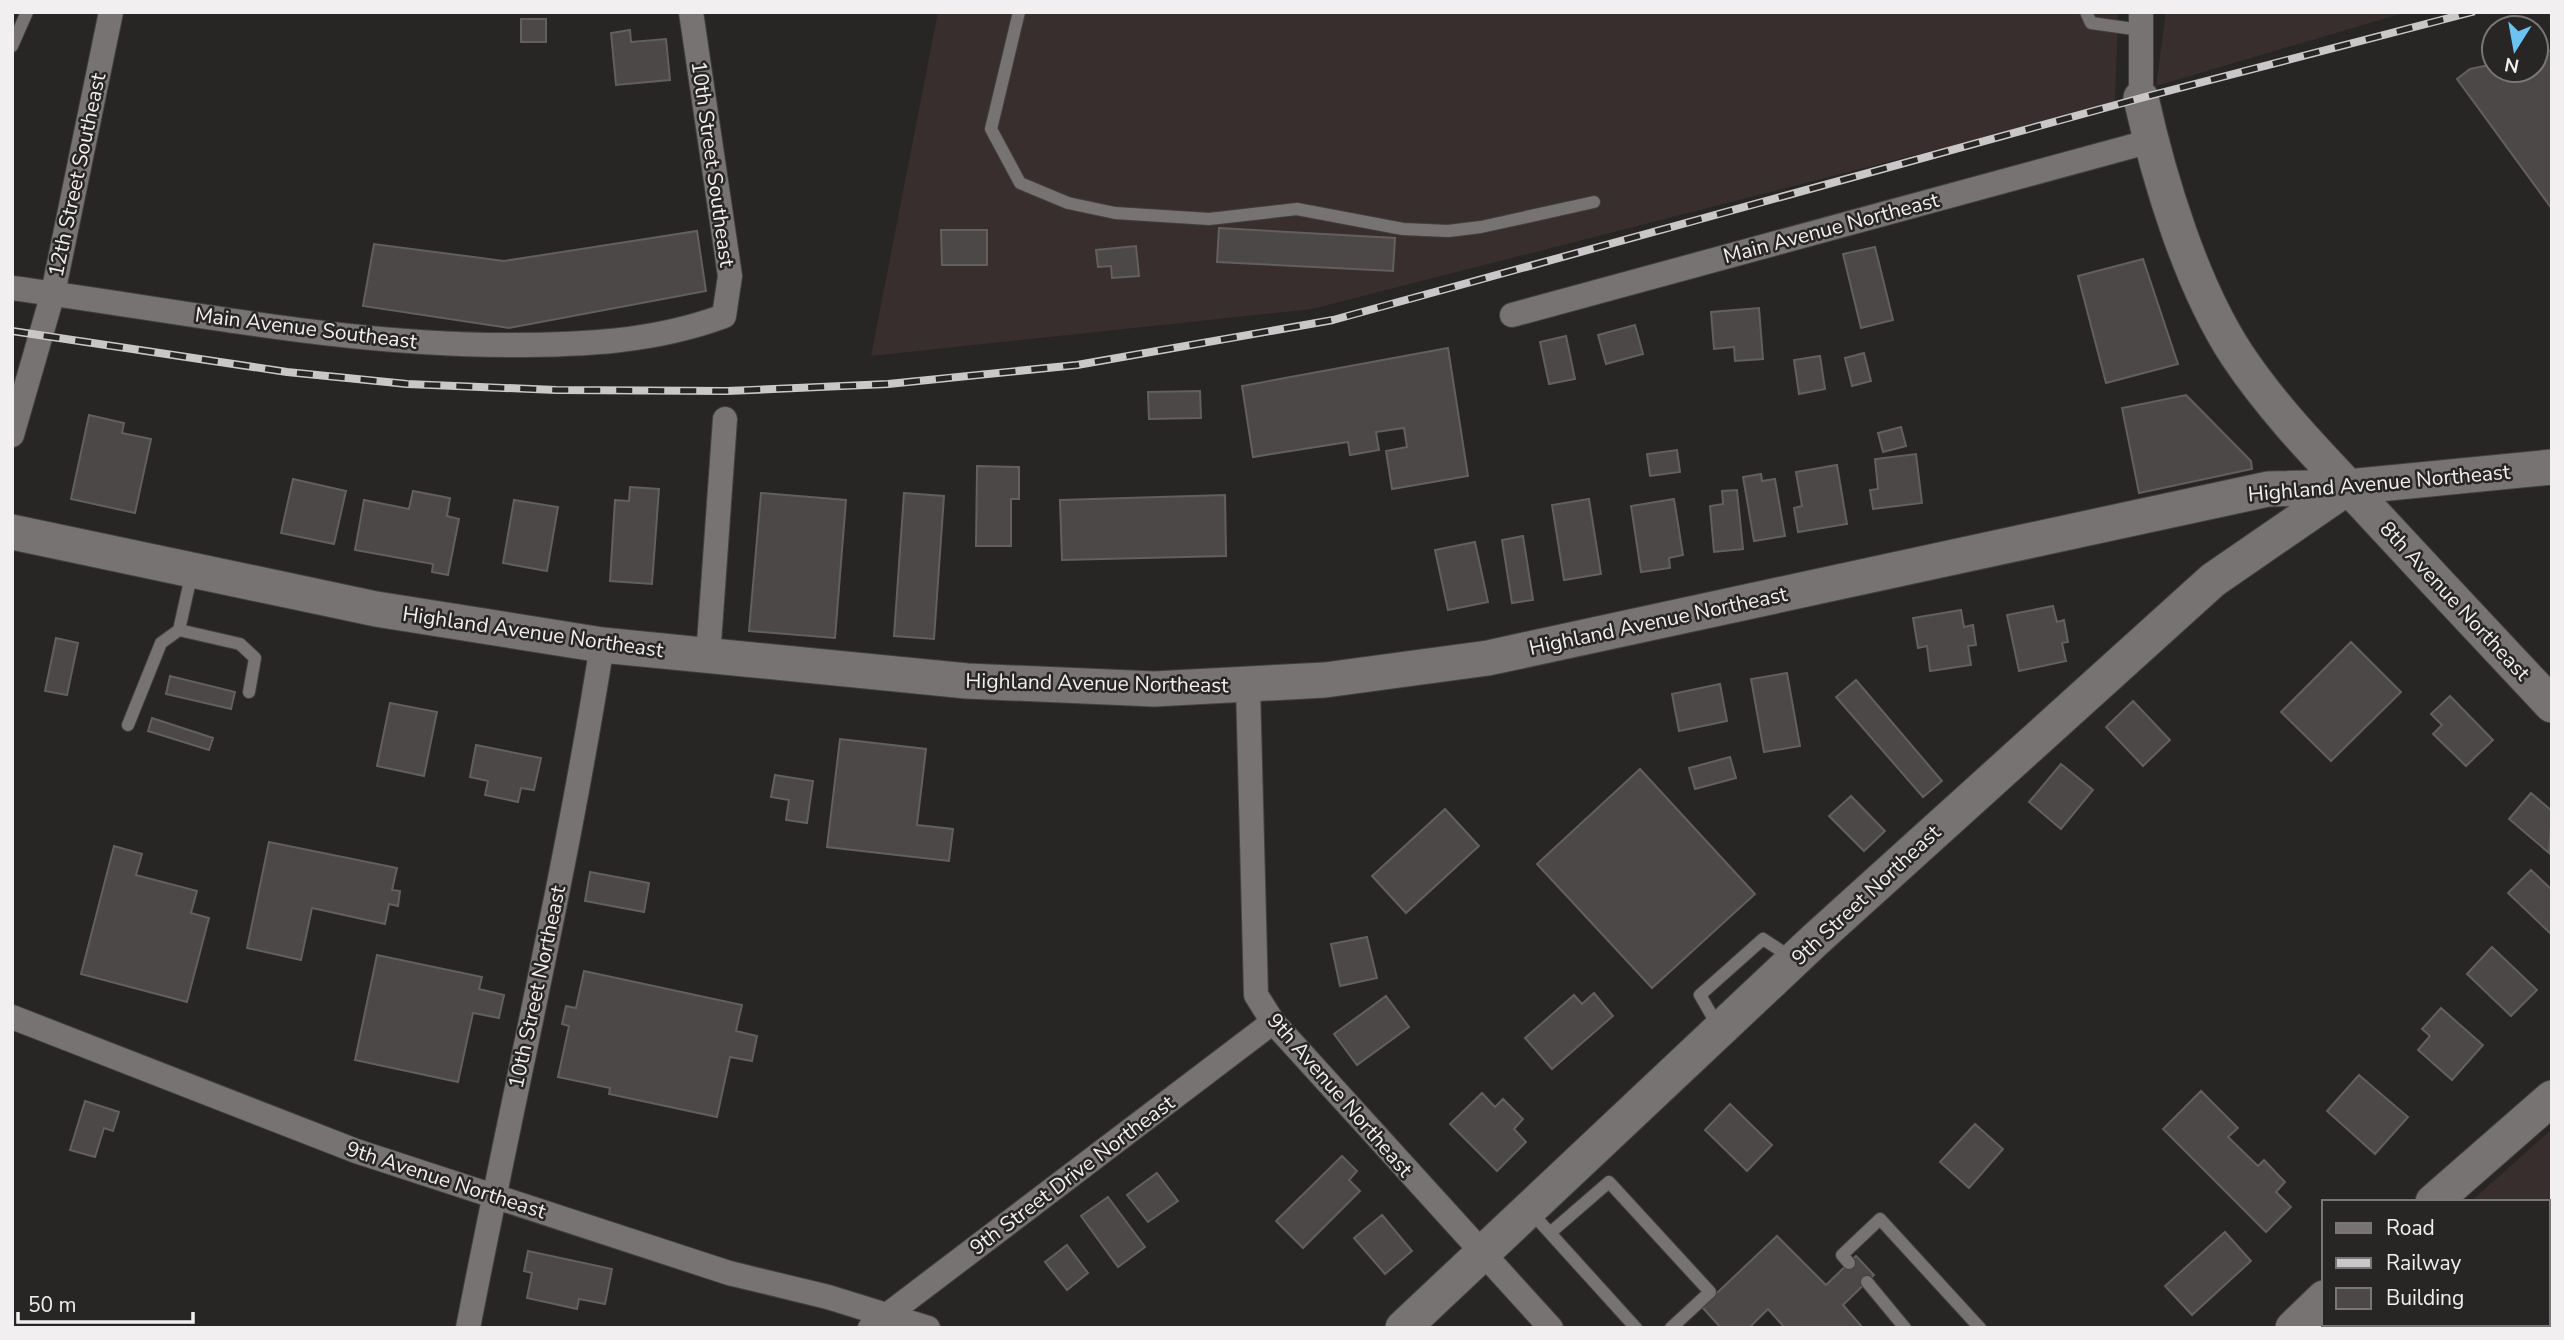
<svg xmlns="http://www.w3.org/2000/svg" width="2564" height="1340" viewBox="0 0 2564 1340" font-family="'Nunito Sans',sans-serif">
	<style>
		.built { fill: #382e2d }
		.building { fill: #4c4848; stroke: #635f5f; stroke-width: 2 }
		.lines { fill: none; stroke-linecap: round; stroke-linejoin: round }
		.lane-casing { stroke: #424040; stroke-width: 14 }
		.street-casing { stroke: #424040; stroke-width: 26 }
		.secondary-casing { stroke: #424040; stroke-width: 37 }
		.lane { stroke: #777373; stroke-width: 12 }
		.street { stroke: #777373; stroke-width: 24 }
		.secondary { stroke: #777373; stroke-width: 35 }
		.rail-casing { stroke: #c9c7c7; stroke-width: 8 }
		.rail { stroke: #282525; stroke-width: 5; stroke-dasharray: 16; stroke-linecap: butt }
		.labels { text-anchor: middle; stroke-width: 5; stroke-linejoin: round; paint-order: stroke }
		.street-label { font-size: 21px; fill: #f1efef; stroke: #282525 }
	</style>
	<rect width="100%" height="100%" fill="#282525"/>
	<!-- built -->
	<path class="built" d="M938,12H2118L2115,104L1312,309L871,356Z
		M2166,12H2407L2156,86Z
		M2552,1129V1328H2329L2333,1324H2548V1202H2470Z"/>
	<!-- building -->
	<path class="building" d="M521,19H546V42H521Z
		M630,30L631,42L666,39L670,80L616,85L611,33Z
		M2552,50V209L2457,79L2470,69L2494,64V70H2536V54Z
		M1219,228L1395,238L1393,271L1217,262Z
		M941,230H987V265H942Z
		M697,231L706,291L509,328L363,306L374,244L504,261Z
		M1136,246L1139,276L1112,278L1111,266L1098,267L1096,250Z
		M1875,247L1893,320L1861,328L1843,254Z
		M2143,259L2178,364L2106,383L2078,276Z
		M1759,308L1763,359L1735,361L1734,347L1714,349L1711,312Z
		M1635,325L1643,354L1606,364L1598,335Z
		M1566,336L1575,379L1549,384L1540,342Z
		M1448,348L1468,476L1392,489L1386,451L1407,447L1404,428L1376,432L1379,450L1350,455L1348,442L1253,457L1242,386Z
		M1864,353L1871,381L1852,386L1845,358Z
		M1820,356L1825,389L1799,394L1794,360Z
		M1200,391L1201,418L1149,419L1148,392Z
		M2186,395L2251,461L2252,469L2139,493L2122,408Z
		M89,415L124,423L122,433L151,439L135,513L71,499Z
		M1901,427L1906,446L1883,452L1878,433Z
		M1677,450L1680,472L1650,476L1647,454Z
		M1916,454L1922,503L1873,509L1870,490L1878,489L1875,459Z
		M1837,465L1847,524L1798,532L1794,508L1802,506L1796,472Z
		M977,466L1019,467V499H1011V546H976Z
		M1761,474L1762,481L1775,479L1785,536L1754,541L1743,477Z
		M293,479L346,491L334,544L281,533Z
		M630,487L659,489L652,584L610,581L615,500L629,501Z
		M1737,490L1743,549L1714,552L1710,506L1723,504L1722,491Z
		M413,491L450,498L447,516L459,519L448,575L432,572L433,564L355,550L364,500L409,509Z
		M761,493L846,500L835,638L749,631Z
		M904,493L944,496L934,639L894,636Z
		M1225,495L1226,556L1062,560L1060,500Z
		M1589,499L1601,574L1564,580L1552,505Z
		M1674,499L1683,555L1669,558L1670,568L1641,572L1631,506Z
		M514,500L558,507L547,571L503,563Z
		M1523,536L1533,600L1512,603L1502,540Z
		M1475,542L1488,602L1448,610L1435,550Z
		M2053,606L2057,622L2064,620L2068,642L2062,643L2066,661L2019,671L2007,615Z
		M1961,610L1964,627L1973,625L1976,645L1968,646L1971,665L1930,671L1927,646L1918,648L1913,618Z
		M56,638L78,643L67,695L45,691Z
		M2351,642L2401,692L2331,761L2281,712Z
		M1787,673L1800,746L1764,752L1751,679Z
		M170,676L235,692L231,709L166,694Z
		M1856,680L1942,781L1923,797L1836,697Z
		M1720,684L1727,721L1679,731L1672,694Z
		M2450,696L2493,740L2466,766L2433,734L2442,725L2431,714Z
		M2133,701L2170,740L2143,766L2106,727Z
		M390,703L437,712L424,776L377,766Z
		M152,718L213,738L209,750L148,731Z
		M840,739L926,749L917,825L953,829L949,861L827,847Z
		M476,745L541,758L534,790L521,788L518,802L485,795L488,781L470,777Z
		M1730,757L1736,778L1695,789L1689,768Z
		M2061,764L2093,790L2061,829L2029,802Z
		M1640,769L1755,894L1652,988L1537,864Z
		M775,775L813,781L807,823L786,820L789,800L771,797Z
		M2531,793L2552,811L2549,853L2509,819Z
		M1851,796L1885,831L1864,851L1829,816Z
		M1445,809L1479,846L1406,913L1372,876Z
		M269,842L397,868L392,890L400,891L398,906L389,904L385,924L312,908L301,960L247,948Z
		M114,846L142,854L136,875L197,891L191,913L209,918L187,1002L81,974Z
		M2531,870L2552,890V935L2508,893Z
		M590,872L649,883L644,912L585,901Z
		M1367,937L1377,978L1340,986L1331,944Z
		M2492,947L2537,990L2511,1016L2467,974Z
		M377,955L482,977L479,989L504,995L499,1018L473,1013L458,1082L355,1060Z
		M584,971L742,1005L736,1031L757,1036L752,1061L730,1057L717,1117L609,1094L610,1088L558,1077L569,1026L562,1024L566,1006L576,1008Z
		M1594,993L1613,1016L1552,1069L1525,1038L1574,995L1582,1004Z
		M1386,996L1409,1027L1357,1065L1334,1034Z
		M2441,1008L2483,1045L2452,1080L2418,1050L2430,1036L2422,1029Z
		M2359,1075L2408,1117L2375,1154L2327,1111Z
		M2201,1091L2238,1128L2228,1137L2258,1166L2264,1160L2285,1182L2276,1192L2291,1207L2266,1232L2163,1129Z
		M1482,1093L1495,1107L1503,1099L1523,1119L1514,1129L1526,1142L1497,1171L1450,1124Z
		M85,1101L119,1112L113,1131L104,1128L95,1157L70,1150Z
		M1730,1104L1772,1145L1747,1171L1705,1130Z
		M1975,1124L2003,1149L1969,1188L1940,1162Z
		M1342,1156L1357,1171L1349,1180L1360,1191L1303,1248L1276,1221Z
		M1157,1173L1178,1201L1148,1222L1127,1195Z
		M1108,1197L1145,1247L1118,1267L1081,1216Z
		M1382,1215L1412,1251L1385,1274L1354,1238Z
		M2225,1232L2251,1261L2192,1315L2165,1286Z
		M1777,1236L1826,1285L1856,1256L1874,1275L1843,1305L1863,1328H1785L1768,1309L1749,1328H1721L1702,1307Z
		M1067,1245L1088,1273L1067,1290L1045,1262Z
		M528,1251L612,1269L605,1304L579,1299L577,1309L527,1298L532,1273L524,1271Z
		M2400,1324H2469L2472,1328H2404Z"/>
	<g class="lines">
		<defs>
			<path id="lane" d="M1019,12L991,129L1020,183L1068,203L1115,213L1209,219L1297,209L1403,229L1448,231L1481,227L1594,202
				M2086,12L2091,23L2141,30
				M12,46L27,12
				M192,572L179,630L240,644L255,658L249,692
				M128,725L161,643L179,630
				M1719,1028L1700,995L1763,939L1792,958
				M1530,1211L1636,1328
				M1550,1233L1609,1182L1710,1292L1671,1328
				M1849,1263L1842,1255L1880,1219L1980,1328
				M1867,1282L1905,1328"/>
			<path id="street" d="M2141,98V12
				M12,288C177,310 342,345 509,345C583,345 654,342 724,316L730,276L691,12
				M1512,315L2151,141
				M12,435L53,293L111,12
				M708,657L725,419
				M1248,686L1256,995L1273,1022L1551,1328
				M12,1017L356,1151L729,1273L828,1297L928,1328
				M468,1328C512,1100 566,874 602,645
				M870,1328L1273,1022"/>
			<path id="secondary" d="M2141,98C2159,179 2191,285 2237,355C2275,412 2321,458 2368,508C2429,574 2490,639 2552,705
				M12,532L376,609L602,645L967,681L1154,689L1325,680L1488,658L2268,489L2348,487L2552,467
				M2433,1202L2552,1098
				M1403,1328L1815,940L2213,580L2348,487
				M2293,1328L2324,1298"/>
		</defs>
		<!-- lane casing -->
		<use href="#lane" class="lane-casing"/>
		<!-- street casing -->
		<use href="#street" class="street-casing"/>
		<!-- secondary casing -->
		<use href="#secondary" class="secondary-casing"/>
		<!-- lane -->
		<use href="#lane" class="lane"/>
		<!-- street -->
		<use href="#street" class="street"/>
		<!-- secondary -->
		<use href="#secondary" class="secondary"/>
		<defs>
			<path id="rail" d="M12,331L287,372L407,384L556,390L727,391L888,384L1077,365L1333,320L2141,98L2472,12"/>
		</defs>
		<!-- rail casing -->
		<use href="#rail" class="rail-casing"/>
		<!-- rail -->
		<use href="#rail" class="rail"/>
	</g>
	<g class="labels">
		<!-- street labels -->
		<g class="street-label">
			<text transform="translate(713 164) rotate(82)" y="7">10th Street Southeast</text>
			<text transform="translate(77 175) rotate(-78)" y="7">12th Street Southeast</text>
			<text transform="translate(1831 228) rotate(-15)" y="7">Main Avenue Northeast</text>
			<text transform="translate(306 328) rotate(7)" y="7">Main Avenue Southeast</text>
			<text transform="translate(2379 483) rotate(-5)" y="7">Highland Avenue Northeast</text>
			<text transform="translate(2455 601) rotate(47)" y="7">8th Avenue Northeast</text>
			<text transform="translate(1658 621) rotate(-12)" y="7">Highland Avenue Northeast</text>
			<text transform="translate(533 632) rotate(8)" y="7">Highland Avenue Northeast</text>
			<text transform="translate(1097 683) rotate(1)" y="7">Highland Avenue Northeast</text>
			<text transform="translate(1866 895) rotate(-43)" y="7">9th Street Northeast</text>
			<text transform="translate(537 987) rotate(-78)" y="7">10th Street Northeast</text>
			<text transform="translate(1340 1095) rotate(49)" y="7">9th Avenue Northeast</text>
			<text transform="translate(1072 1175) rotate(-37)" y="7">9th Street Drive Northeast</text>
			<text transform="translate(446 1180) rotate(18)" y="7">9th Avenue Northeast</text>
		</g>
	</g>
	<!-- border -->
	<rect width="2564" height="1340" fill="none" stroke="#f1efef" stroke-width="28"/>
	<!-- legend -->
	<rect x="2322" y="1200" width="228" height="126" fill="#282525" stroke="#787676" stroke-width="2"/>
	<rect x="2336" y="1223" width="35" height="10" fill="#777373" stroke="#787676" stroke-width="2"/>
	<text x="2386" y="1235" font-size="21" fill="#f1efef">Road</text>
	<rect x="2336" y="1258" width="35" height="10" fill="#c9c7c7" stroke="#787676" stroke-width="2"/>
	<text x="2386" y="1270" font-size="21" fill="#f1efef">Railway</text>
	<rect x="2336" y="1288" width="35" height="21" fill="#4c4848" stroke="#787676" stroke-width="2"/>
	<text x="2386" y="1305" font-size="21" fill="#f1efef">Building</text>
	<!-- north arrow -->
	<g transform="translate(2515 49) rotate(191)"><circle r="33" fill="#282525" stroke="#787676" stroke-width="2"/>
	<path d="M0-5L12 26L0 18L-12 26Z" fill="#6bc3f2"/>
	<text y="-10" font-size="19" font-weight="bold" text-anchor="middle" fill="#f1efef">N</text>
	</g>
	<!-- scale -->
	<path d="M18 1312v10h175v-10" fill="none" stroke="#f1efef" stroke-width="3.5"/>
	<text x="28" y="1312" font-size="21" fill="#f1efef" stroke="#282525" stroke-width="5" paint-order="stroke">50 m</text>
</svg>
